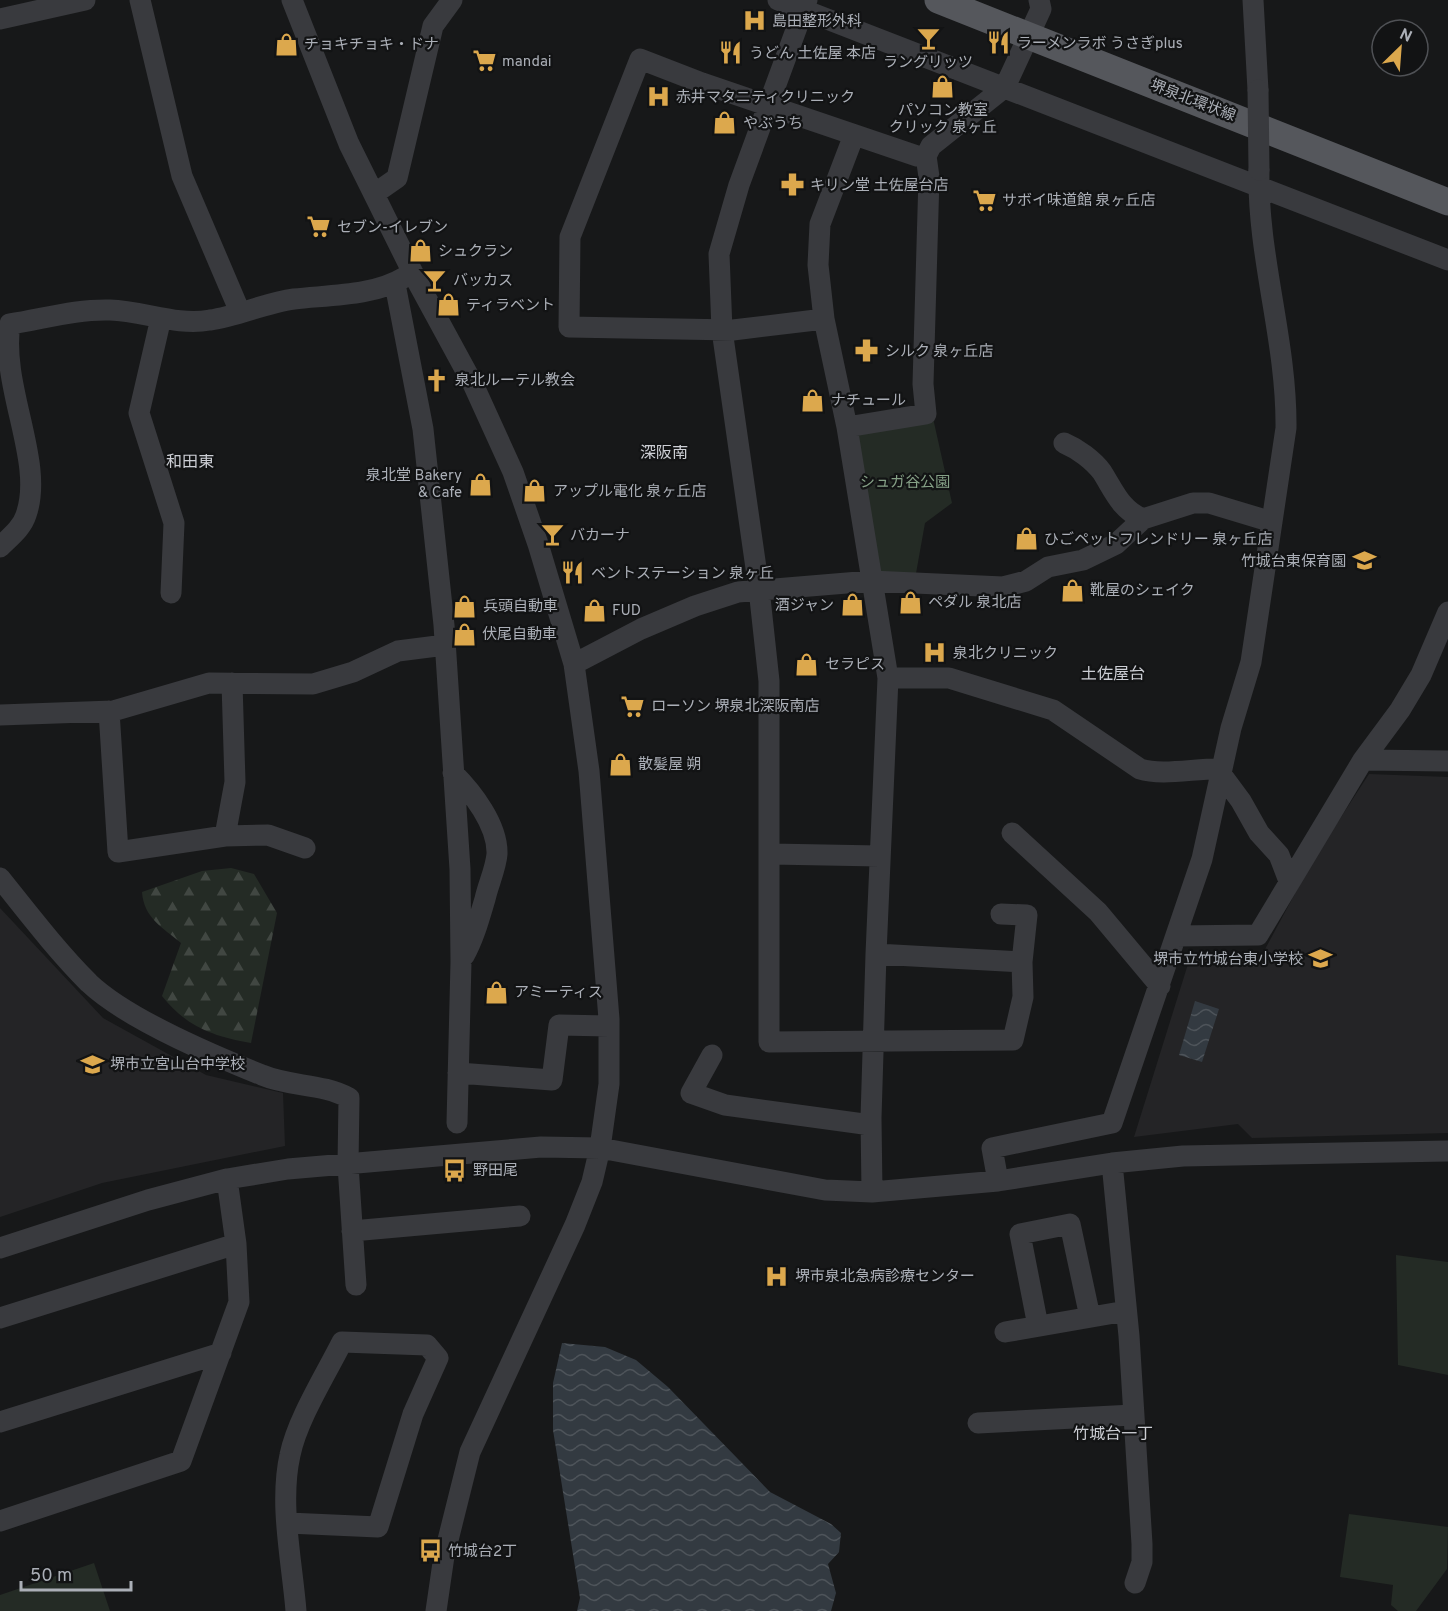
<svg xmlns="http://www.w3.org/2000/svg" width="1448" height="1611" viewBox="0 0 1448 1611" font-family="Overpass,'Noto Sans JP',sans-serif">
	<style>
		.built { fill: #242426 }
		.forest { fill: url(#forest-firs) }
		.park { fill: #242b25 }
		.water { fill: url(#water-waves) }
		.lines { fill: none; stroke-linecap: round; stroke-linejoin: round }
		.minor { stroke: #393a3e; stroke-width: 21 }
		.major { stroke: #55575c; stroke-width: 27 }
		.minor-bridge { stroke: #393a3e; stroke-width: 21 }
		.labels { text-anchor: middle; stroke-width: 4.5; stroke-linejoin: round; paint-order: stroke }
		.poi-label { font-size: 15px; fill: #abafb7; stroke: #121314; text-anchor: start }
		.street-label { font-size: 15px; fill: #abafb7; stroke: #121314 }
		.park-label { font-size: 15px; fill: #85a086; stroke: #121314 }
		.neighbourhood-label { font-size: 16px; fill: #ccced4; stroke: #121314 }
	</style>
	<defs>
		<pattern id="forest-firs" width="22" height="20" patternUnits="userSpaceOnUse" patternTransform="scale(1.5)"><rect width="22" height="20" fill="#242b25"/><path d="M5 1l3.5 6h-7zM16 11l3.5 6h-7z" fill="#414742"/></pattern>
		<pattern id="water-waves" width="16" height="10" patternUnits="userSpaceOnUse" patternTransform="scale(1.5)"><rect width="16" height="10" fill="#333a41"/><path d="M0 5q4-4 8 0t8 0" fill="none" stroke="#4e545a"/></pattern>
	</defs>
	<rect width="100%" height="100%" fill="#171819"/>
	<!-- built -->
	<path class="built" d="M1369,774L1448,777V1133L1252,1138L1238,1124L1134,1137L1188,964L1200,954L1263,953L1313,860Z
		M0,908L103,1018L206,1075L283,1093L285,1146L102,1183L0,1217Z"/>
	<!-- forest -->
	<path class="forest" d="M231,868L254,874L277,913L251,1043C212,1036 187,1027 162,996L181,943C162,927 144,918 142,892L202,871Z"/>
	<!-- park -->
	<path class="park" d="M933,418L952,503L925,523L915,579L876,571L854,431Z
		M1396,1255L1448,1262V1375L1398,1365Z
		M1349,1514L1448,1527L1447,1569L1416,1611H1398L1391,1605L1393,1585L1340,1577Z
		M94,1563L110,1611H0V1595Z"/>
	<!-- water -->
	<path class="water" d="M1195,1001L1219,1009L1202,1062L1179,1055Z
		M562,1343L605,1347L636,1360L668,1387L770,1492L831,1524L841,1533L839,1552L828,1564L836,1593L831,1611H577L580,1598L553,1430V1383Z"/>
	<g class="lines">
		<!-- minor -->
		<path class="minor" d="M140,0L182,176L240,312
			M292,0L349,144L417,281L473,384L513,472L538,544L574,664L589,771L609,1019V1084L600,1148L592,1182L575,1225L470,1452L444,1556L436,1611
			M778,0L1448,260
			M807,0L739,185L719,254L722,330L759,589L769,681V1042L1013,1040L1023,997L1022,962L876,954
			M1253,0L1258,90
			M0,19L85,0
			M854,135L820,224L818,265L824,319L847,427L888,678L876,954L871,1118L872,1192
			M374,194L397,178L433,26L452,0
			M395,284L423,429L444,625L460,869L461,962L457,1123
			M161,318L139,413L174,523L171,593
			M824,319L733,330L569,327L570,237L640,59L702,83L917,156H926
			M847,427L926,414L923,384L929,177L926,156L931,146L1005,87L1041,9L1039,0
			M1064,443C1078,449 1093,460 1102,472C1114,491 1121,510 1143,519
			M0,547C10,537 22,528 26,515C45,462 0,387 10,324C43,319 76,309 110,310C144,311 176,326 210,320C238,316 265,303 294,299C330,295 374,296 405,277
			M574,664L641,629L695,606L738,592L871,581L1003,587L1026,581L1048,567L1083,560L1116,544L1143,519L1193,503H1209L1272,522
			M888,678H949L1053,710L1140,769C1162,776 1197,768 1222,769
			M109,711L118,852L225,836L268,835L305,848
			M0,715L113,711L209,683L313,684L353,672L398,651L445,645
			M1363,760L1448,761
			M453,773C472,792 498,825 497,854C496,868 488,885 485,899C479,919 474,938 464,956
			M1221,774L1241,801L1259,833L1279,855L1289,881
			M1012,833L1098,912L1160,986
			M225,836L235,782L232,683
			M771,854L879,856
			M0,878C28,913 57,951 89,983C127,1019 212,1055 262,1075C290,1087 322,1083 349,1098L348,1165L356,1285
			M1001,914L1027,915L1022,962
			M1176,936L1258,935L1363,760L1400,710L1421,675L1448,612
			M712,1055L691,1093L725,1105L871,1125
			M458,1073L552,1080L559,1025L609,1026
			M1112,1163L1129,1336L1142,1544V1562L1135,1583
			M998,1181L992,1148L1112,1123L1202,859L1231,728L1251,662L1286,428C1287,341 1257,256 1259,170
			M352,1231L520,1216
			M0,1248L148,1200L227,1179L288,1169L541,1147L600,1148L825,1190L872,1192L998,1181L1112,1163L1183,1156L1448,1151
			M0,1318L236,1244
			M1038,1326L1020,1234L1070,1224L1090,1317
			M1005,1332L1126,1311
			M0,1422L221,1353
			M978,1423L1133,1415
			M0,1521L181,1461L239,1302L236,1244L227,1179
			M288,1523L378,1527L413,1414L438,1358L427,1345L342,1342C326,1374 297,1420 290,1455C279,1504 292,1561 296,1611"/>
		<!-- major -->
		<path class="major" d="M938,0L1448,202"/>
		<!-- minor-bridge -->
		<path class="minor-bridge" d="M1258,90L1259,170"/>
	</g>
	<!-- icons -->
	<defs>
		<symbol id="hospital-bare" viewBox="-9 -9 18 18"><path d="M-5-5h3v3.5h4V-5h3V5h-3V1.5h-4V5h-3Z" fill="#dca84d" stroke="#121314" stroke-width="2.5" paint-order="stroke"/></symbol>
		<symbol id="bar-bare" viewBox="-9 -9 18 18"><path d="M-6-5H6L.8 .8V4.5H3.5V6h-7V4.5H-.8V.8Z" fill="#dca84d" stroke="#121314" stroke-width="2.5" paint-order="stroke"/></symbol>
		<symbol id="restaurant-bare" viewBox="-9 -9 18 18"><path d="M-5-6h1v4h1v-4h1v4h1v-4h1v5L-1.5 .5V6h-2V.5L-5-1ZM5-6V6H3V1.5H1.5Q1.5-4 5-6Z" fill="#dca84d" stroke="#121314" stroke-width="2.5" paint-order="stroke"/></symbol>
		<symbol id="shop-bare" viewBox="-9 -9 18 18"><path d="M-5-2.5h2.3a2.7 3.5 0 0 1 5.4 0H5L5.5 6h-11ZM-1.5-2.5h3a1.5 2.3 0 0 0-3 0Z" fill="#dca84d" stroke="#121314" stroke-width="2.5" paint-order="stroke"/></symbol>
		<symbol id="supermarket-bare" viewBox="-9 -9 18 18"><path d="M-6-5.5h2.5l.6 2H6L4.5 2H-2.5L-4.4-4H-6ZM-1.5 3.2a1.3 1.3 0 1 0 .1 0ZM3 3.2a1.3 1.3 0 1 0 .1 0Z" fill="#dca84d" stroke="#121314" stroke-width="2.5" paint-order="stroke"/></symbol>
		<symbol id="pharmacy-bare" viewBox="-9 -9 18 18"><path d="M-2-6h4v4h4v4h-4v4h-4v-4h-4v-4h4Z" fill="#dca84d" stroke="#121314" stroke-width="2.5" paint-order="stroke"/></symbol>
		<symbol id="church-bare" viewBox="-9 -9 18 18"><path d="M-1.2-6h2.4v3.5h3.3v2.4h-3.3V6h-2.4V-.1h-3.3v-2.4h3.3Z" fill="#dca84d" stroke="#121314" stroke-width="2.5" paint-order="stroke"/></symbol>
		<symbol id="school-bare" viewBox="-9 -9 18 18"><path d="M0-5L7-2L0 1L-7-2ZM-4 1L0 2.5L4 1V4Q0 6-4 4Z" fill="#dca84d" stroke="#121314" stroke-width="2.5" paint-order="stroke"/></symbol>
		<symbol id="bus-bare" viewBox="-9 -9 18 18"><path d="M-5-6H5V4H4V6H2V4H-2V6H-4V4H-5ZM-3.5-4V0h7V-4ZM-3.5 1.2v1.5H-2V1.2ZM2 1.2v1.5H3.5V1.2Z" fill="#dca84d" stroke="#121314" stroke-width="2.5" paint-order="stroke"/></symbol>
	</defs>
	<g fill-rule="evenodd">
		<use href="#hospital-bare" x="738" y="4" width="33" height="33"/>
		<use href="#bar-bare" x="912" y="22" width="33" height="33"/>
		<use href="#restaurant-bare" x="982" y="26" width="33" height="33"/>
		<use href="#shop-bare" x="270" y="28" width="33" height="33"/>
		<use href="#restaurant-bare" x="714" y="36" width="33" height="33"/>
		<use href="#supermarket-bare" x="468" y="44" width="33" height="33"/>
		<use href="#shop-bare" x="926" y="70" width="33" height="33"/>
		<use href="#hospital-bare" x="642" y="80" width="33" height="33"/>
		<use href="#shop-bare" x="708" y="106" width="33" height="33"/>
		<use href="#pharmacy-bare" x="776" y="168" width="33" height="33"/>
		<use href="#supermarket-bare" x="968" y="184" width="33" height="33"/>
		<use href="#supermarket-bare" x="302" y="210" width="33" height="33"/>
		<use href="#shop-bare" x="404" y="234" width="33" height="33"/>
		<use href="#bar-bare" x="418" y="264" width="33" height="33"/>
		<use href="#shop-bare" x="432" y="288" width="33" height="33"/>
		<use href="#pharmacy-bare" x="850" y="334" width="33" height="33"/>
		<use href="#church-bare" x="420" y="364" width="33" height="33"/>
		<use href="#shop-bare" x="796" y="384" width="33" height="33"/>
		<use href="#shop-bare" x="464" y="468" width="33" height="33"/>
		<use href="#shop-bare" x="518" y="474" width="33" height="33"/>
		<use href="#bar-bare" x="536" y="518" width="33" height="33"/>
		<use href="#shop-bare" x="1010" y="522" width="33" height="33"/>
		<use href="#school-bare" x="1348" y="544" width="33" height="33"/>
		<use href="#restaurant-bare" x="556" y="556" width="33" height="33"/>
		<use href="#shop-bare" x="1056" y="574" width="33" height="33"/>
		<use href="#shop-bare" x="894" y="586" width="33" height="33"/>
		<use href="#shop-bare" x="836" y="588" width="33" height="33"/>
		<use href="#shop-bare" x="448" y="590" width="33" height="33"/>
		<use href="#shop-bare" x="578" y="594" width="33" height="33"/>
		<use href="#shop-bare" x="448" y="618" width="33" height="33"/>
		<use href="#hospital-bare" x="918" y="636" width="33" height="33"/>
		<use href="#shop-bare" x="790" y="648" width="33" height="33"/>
		<use href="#supermarket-bare" x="616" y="690" width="33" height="33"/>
		<use href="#shop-bare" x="604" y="748" width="33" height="33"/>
		<use href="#school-bare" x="1304" y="942" width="33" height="33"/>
		<use href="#shop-bare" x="480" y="976" width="33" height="33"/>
		<use href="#school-bare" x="76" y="1048" width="33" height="33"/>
		<use href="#bus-bare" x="438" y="1154" width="33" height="33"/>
		<use href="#hospital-bare" x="760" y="1260" width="33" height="33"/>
		<use href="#bus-bare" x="414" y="1534" width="33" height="33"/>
	</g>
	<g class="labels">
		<!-- poi labels -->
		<g class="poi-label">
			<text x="772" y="26">島田整形外科</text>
			<text x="1017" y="48">ラーメンラボ うさぎplus</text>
			<text x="304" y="49">チョキチョキ・ドナ</text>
			<text x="749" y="58">うどん 土佐屋 本店</text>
			<text x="502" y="66">mandai</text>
			<text x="928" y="67" text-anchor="middle">ラングリッツ</text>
			<text x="676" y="102">赤井マタニティクリニック</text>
			<text x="943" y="115" text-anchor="middle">パソコン教室<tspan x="943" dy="17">クリック 泉ヶ丘</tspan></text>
			<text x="743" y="128">やぶうち</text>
			<text x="810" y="190">キリン堂 土佐屋台店</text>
			<text x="1002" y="205">サボイ味道館 泉ヶ丘店</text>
			<text x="337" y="232">セブン-イレブン</text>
			<text x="438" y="256">シュクラン</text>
			<text x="453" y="285">バッカス</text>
			<text x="466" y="310">ティラベント</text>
			<text x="885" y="356">シルク 泉ヶ丘店</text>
			<text x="455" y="385">泉北ルーテル教会</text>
			<text x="831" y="405">ナチュール</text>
			<text x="462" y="480" text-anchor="end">泉北堂 Bakery<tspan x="462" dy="17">&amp; Cafe</tspan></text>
			<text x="553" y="496">アップル電化 泉ヶ丘店</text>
			<text x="570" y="540">バカーナ</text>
			<text x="1044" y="544">ひごペットフレンドリー 泉ヶ丘店</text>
			<text x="1346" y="566" text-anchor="end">竹城台東保育園</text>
			<text x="591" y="578">ベントステーション 泉ヶ丘</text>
			<text x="1090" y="595">靴屋のシェイク</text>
			<text x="928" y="607">ペダル 泉北店</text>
			<text x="834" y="610" text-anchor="end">酒ジャン</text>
			<text x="483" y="611">兵頭自動車</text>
			<text x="612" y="615">FUD</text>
			<text x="482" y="639">伏尾自動車</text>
			<text x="953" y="658">泉北クリニック</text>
			<text x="825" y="669">セラピス</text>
			<text x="651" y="711">ローソン 堺泉北深阪南店</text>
			<text x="638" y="769">散髪屋 朔</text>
			<text x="1303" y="964" text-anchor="end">堺市立竹城台東小学校</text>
			<text x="514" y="997">アミーティス</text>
			<text x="110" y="1069">堺市立宮山台中学校</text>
			<text x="473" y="1175">野田尾</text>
			<text x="795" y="1281">堺市泉北急病診療センター</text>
			<text x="448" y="1556">竹城台2丁</text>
		</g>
		<!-- street labels -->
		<g class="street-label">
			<text transform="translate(1193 100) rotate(21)" y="5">堺泉北環状線</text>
		</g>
		<!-- park labels -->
		<g class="park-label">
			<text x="905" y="487">シュガ谷公園</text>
		</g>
		<!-- neighbourhood labels -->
		<g class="neighbourhood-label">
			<text x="664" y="458">深阪南</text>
			<text x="190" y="467">和田東</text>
			<text x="1113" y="679">土佐屋台</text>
			<text x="1113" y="1439">竹城台一丁</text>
		</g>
	</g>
	<!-- north arrow -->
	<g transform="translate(1400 48) rotate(25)"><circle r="28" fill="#121314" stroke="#4f5155" stroke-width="1.5"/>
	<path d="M0-4.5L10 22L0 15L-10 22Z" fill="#dca84d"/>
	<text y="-9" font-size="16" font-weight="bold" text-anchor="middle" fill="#abafb7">N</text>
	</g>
	<!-- scale -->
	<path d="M21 1581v9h110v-9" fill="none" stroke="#abafb7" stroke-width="3"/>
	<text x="30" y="1581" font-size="18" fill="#abafb7" stroke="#121314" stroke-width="4.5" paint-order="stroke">50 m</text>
</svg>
